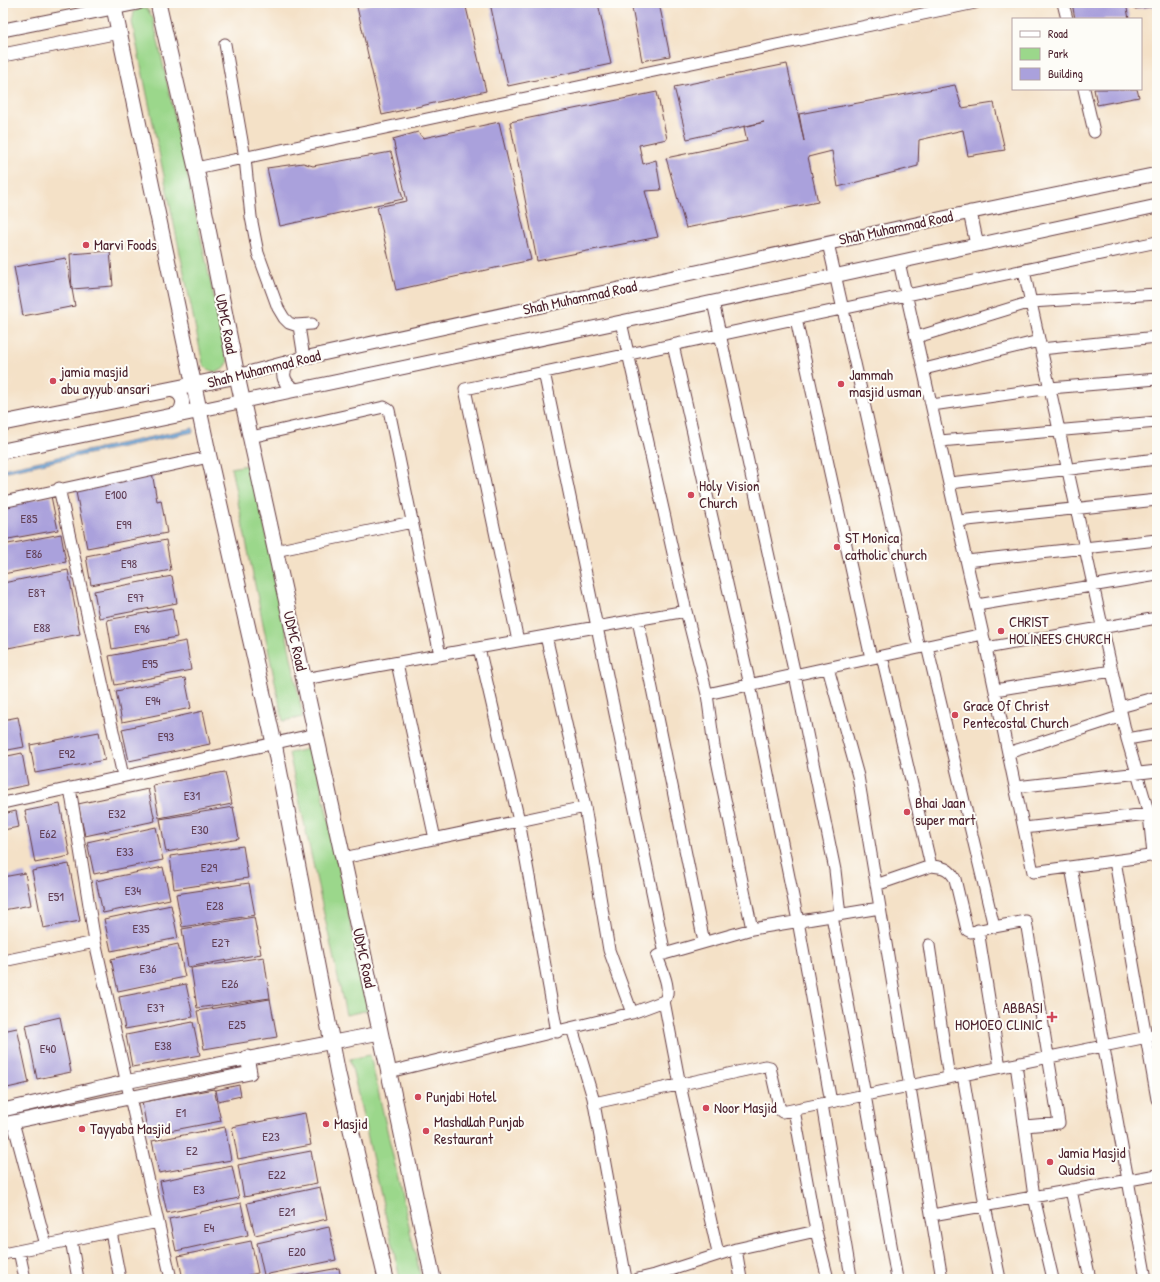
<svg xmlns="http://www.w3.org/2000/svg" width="1160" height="1282" viewBox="0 0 1160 1282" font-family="'Patrick Hand',sans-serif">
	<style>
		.green { fill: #9bd78b; stroke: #727b5b }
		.water { fill: #67a6da; stroke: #586282 }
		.building { fill: #aaa1dc }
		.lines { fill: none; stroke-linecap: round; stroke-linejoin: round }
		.minor-casing { stroke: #643c42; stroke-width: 13 }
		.tertiary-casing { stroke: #643c42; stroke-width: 15 }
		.secondary-casing { stroke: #643c42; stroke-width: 17 }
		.minor { stroke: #fff; stroke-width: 11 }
		.tertiary { stroke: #fff; stroke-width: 13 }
		.secondary { stroke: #fff; stroke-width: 15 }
		.poi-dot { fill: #d1495b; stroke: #fdfcf7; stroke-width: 1.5 }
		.labels { text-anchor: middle; stroke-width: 4; stroke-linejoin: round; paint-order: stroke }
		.number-label { font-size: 13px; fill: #624057 }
		.street-label { font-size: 15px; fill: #4a1f2b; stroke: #fdfcf7 }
		.poi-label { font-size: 15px; fill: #4a1f2b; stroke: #fdfcf7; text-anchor: start }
	</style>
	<rect width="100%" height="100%" fill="#fdfcf7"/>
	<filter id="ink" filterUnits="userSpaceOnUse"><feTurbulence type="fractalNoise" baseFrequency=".025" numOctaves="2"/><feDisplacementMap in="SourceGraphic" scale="8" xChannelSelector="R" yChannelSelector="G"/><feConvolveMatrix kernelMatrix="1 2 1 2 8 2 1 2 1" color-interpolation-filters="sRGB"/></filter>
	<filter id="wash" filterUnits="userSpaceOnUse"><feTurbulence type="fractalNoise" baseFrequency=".012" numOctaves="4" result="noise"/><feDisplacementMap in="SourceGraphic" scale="16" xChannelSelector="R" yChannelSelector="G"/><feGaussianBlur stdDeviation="0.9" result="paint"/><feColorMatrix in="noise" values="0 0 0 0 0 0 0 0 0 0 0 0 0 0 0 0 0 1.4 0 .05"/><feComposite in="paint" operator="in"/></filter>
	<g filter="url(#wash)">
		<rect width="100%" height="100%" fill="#f4e1c7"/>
		<!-- green -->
		<path class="green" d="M140,8L147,9L153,18L228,362C223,374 211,375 203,364L132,22L134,12Z
			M252,464L303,717L283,721L231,468Z
			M313,748L369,1010L346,1015L289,753Z
			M370,1055L421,1279H400L350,1059Z"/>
		<!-- water -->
		<path class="water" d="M193,428V432L3,472V469Z"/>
		<g id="blocks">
			<!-- building -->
			<path class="building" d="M376,3H465L486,91L382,115L357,7Z
				M490,3H598L611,64L508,86Z
				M659,3L670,56L642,61L632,8Z
				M1072,3H1126L1129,19H1075Z
				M1134,3H1157V6L1135,9Z
				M787,64L804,141L799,114L955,85L962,108L994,103L1005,150L968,156L963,130L919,140L918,166L838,187L832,151L808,157L818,202L686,228L666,158L747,141L744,127L764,122L687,139L674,87Z
				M1094,89H1137L1139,97L1097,105Z
				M657,92L667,139L639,145L643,164L656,160L661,190L645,191L658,237L537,261L510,122Z
				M499,122L531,260L396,290L377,207L407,201L393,139L418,132L423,138Z
				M391,152L403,199L280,226L267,168L303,163L313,166Z
				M110,251L113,286L72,289L75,306L23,316L14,267L66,258L72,289L70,254Z
				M152,472L157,501L161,500L167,533L87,548L75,487Z
				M51,496L58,530L3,540V505Z
				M61,534L66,562L3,574V545Z
				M166,540L171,570L91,585L86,556Z
				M68,570L80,634L8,648L3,621V583Z
				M172,576L177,603L99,618L94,591Z
				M172,608L177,637L112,649L107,620Z
				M186,641L191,670L115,685L109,656Z
				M185,678L191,708L122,722L116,691Z
				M203,711L210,744L129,761L122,729Z
				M18,717L24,747L3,751V720Z
				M99,732L105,760L35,773L30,745Z
				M22,753L28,785L3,790V757Z
				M225,772L232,804L159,818L153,785Z
				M148,789L155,821L85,836L78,804Z
				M60,804L70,856L35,863L25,811Z
				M233,807L239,839L166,852L160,819Z
				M16,811L19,827L3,830V814Z
				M156,827L163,860L94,874L87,842Z
				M243,846L248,878L174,889L170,856Z
				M69,864L80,921L43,928L32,871Z
				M163,867L170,899L103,913L96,881Z
				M25,873L31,905L3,910V877Z
				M249,883L255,915L182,927L176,894Z
				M171,905L178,938L111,951L104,919Z
				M254,917L261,954L188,967L182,929Z
				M178,944L185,977L118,991L111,959Z
				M264,957L270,998L197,1008L191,968Z
				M186,984L193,1017L125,1029L119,997Z
				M270,999L277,1037L204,1049L197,1011Z
				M60,1017L71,1072L37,1079L26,1025Z
				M193,1022L200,1055L132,1067L126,1035Z
				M17,1028L29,1083L3,1089V1031Z
				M239,1085L241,1096L218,1101L216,1090Z
				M214,1089L221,1121L148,1135L142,1102Z
				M305,1113L311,1145L238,1159L232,1127Z
				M225,1127L231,1160L159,1173L152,1141Z
				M311,1151L317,1183L244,1197L238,1165Z
				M232,1166L239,1198L167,1213L160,1181Z
				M320,1187L327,1219L255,1235L247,1203Z
				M241,1203L248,1235L176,1251L169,1219Z
				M329,1227L336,1260L264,1275L257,1243Z
				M251,1241L258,1273L230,1279H183L178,1256Z
				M339,1268L341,1279H283V1278Z"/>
		</g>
	</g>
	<g filter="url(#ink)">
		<use href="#blocks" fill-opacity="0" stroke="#643c42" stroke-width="1"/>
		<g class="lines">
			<defs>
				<path id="minor" d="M1063,3L1067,19
					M225,44L245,158L251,217L258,253L278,308L284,318L289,323L295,325L312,324
					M1084,89L1094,132
					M196,168L975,3
					M828,243L919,648
					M899,262L986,648L1033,872L1157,855
					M1024,271L1127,739L1149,814L1153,855
					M713,302L795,675L835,870L840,915
					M796,319L871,658
					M621,322L686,611L707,694L714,746L752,929
					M299,326L304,358
					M917,337L1031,302L1157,294
					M673,345L750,685L798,921L831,1102
					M1041,349L1157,337
					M924,369L1039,341
					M544,372L665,954
					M932,405L1050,388L1157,379
					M251,437L384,407L389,410L440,655
					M940,441L1157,422
					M950,483L1157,459
					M59,488L123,776
					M3,502L209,457
					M958,521L1157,500
					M275,551L412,522
					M967,561L1157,540
					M977,605L1157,575
					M638,620L704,942
					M546,636L585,807L609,950L632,1013
					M518,641L465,389L1157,242
					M927,646L994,927L971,932L967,930L955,879C949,868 943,867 931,866
					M479,648L519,821L557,1032
					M986,648L1157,618
					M397,663L435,839
					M828,668L858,776L942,1279
					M304,679L686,611
					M995,690L1112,671
					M707,694L983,634
					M1120,707L1157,697
					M1127,739L1157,734
					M1008,753L1122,716
					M1016,787L1157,771
					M70,788L95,942L171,1279
					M3,803L316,734
					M1024,828L1157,813
					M343,858L585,807
					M1115,861L1157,1099
					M1071,867L1146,1279
					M876,885L931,866L882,656
					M832,916L865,1095L897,1279
					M994,927L1026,921L1059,1123L1025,1126
					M978,930L1000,1067
					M929,945L949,1078
					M3,961L95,942
					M664,1001L680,1085L718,1253
					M572,1028L593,1098L626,1279
					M1016,1064L1034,1197L1053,1279
					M389,1072L632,1013L664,1001C673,990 661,968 657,956L752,929L880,908
					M963,1075L985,1206L1000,1279
					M594,1103L765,1066L770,1067L780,1110L782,1112L1157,1035
					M822,1104L851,1277
					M794,1110L816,1231L828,1279
					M13,1122L46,1245
					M1071,1190L1090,1279
					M932,1215L1157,1175
					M111,1232L120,1279
					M71,1240L78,1279
					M736,1249L741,1279
					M19,1251L25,1279
					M3,1254L158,1222
					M638,1279L655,1275L736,1249L816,1231"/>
				<path id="tertiary" d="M3,30L138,3
					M3,55L119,32
					M970,212L977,245
					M289,362C279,373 284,386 297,390
					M237,376L304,358L957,215L1157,174
					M169,390C183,391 187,405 177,414
					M201,410L621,322L1157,206
					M3,1110L125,1082L380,1033
					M3,1124L250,1073L247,1057"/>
				<path id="secondary" d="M113,3L209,457L274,743L338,1074L386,1279
					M158,3L196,168L237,376L343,858L433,1279
					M3,423L237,376
					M3,451L201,410"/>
			</defs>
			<!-- minor casing -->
			<use href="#minor" class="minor-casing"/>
			<!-- tertiary casing -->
			<use href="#tertiary" class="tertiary-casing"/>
			<!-- secondary casing -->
			<use href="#secondary" class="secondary-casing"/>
			<!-- minor -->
			<use href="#minor" class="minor"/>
			<!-- tertiary -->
			<use href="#tertiary" class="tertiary"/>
			<!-- secondary -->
			<use href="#secondary" class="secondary"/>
		</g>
	</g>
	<!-- markers -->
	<g class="poi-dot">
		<circle cx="86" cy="245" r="4"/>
		<circle cx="53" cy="381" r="4"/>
		<circle cx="841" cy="384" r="4"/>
		<circle cx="691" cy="495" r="4"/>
		<circle cx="837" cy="547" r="4"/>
		<circle cx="1001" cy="631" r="4"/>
		<circle cx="955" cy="715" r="4"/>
		<circle cx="907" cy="812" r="4"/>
		<path d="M1050 1011h4v4h4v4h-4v4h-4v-4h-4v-4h4z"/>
		<circle cx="418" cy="1097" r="4"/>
		<circle cx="706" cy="1108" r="4"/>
		<circle cx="326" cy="1124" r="4"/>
		<circle cx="82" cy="1129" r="4"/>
		<circle cx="426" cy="1131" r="4"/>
		<circle cx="1050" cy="1162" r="4"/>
	</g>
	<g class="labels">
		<!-- number labels -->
		<g class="number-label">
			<text x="116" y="499">E100</text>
			<text x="29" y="523">E85</text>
			<text x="124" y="529">E99</text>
			<text x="34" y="558">E86</text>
			<text x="129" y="568">E98</text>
			<text x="37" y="597">E87</text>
			<text x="136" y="602">E97</text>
			<text x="42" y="632">E88</text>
			<text x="142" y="633">E96</text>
			<text x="150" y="668">E95</text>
			<text x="153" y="705">E94</text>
			<text x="166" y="741">E93</text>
			<text x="67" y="758">E92</text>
			<text x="192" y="800">E31</text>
			<text x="117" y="818">E32</text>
			<text x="200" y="834">E30</text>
			<text x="48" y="838">E62</text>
			<text x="125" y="856">E33</text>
			<text x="209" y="872">E29</text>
			<text x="133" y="895">E34</text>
			<text x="56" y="901">E51</text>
			<text x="215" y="910">E28</text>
			<text x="141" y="933">E35</text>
			<text x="221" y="947">E27</text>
			<text x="148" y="973">E36</text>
			<text x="230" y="988">E26</text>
			<text x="156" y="1012">E37</text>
			<text x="237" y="1029">E25</text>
			<text x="163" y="1050">E38</text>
			<text x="48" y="1053">E40</text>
			<text x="181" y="1117">E1</text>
			<text x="271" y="1141">E23</text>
			<text x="192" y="1155">E2</text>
			<text x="277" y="1179">E22</text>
			<text x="199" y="1194">E3</text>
			<text x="287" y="1216">E21</text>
			<text x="209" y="1232">E4</text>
			<text x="297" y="1256">E20</text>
		</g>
		<!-- street labels -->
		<g class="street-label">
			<text transform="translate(896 228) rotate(-12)" y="5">Shah Muhammad Road</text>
			<text transform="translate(580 298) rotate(-12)" y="5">Shah Muhammad Road</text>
			<text transform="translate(226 324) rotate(79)" y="5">UDMC Road</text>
			<text transform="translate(264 369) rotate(-14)" y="5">Shah Muhammad Road</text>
			<text transform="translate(295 641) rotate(77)" y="5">UDMC Road</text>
			<text transform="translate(364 958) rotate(78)" y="5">UDMC Road</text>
		</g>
		<!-- poi labels -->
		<g class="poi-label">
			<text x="94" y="250">Marvi Foods</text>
			<text x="61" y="377">jamia masjid<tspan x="61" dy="17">abu ayyub ansari</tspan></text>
			<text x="849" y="380">Jammah<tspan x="849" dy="17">masjid usman</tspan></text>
			<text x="699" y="491">Holy Vision<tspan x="699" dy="17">Church</tspan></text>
			<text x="845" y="543">ST Monica<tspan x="845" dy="17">catholic church</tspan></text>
			<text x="1009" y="627">CHRIST<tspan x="1009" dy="17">HOLINEES CHURCH</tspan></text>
			<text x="963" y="711">Grace Of Christ<tspan x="963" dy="17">Pentecostal Church</tspan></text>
			<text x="915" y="808">Bhai Jaan<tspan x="915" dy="17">super mart</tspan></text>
			<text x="1043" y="1013" text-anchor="end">ABBASI<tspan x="1043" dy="17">HOMOEO CLINIC</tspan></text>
			<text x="426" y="1102">Punjabi Hotel</text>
			<text x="714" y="1113">Noor Masjid</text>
			<text x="434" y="1127">Mashallah Punjab<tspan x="434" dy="17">Restaurant</tspan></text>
			<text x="334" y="1129">Masjid</text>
			<text x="90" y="1134">Tayyaba Masjid</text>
			<text x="1058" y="1158">Jamia Masjid<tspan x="1058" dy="17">Qudsia</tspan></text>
		</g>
	</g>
	<!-- margin -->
	<rect width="1160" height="1282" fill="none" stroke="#fdfcf7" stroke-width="16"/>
	<!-- legend -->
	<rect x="1012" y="18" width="130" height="72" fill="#fdfcf7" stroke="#b5a4a5"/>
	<rect x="1020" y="31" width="20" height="6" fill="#ffffff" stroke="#b5a4a5"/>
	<text x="1048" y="38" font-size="12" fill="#4a1f2b">Road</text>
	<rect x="1020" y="48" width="20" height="12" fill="#9bd78b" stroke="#b5a4a5"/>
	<text x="1048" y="58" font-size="12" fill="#4a1f2b">Park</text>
	<rect x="1020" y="68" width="20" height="12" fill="#aaa1dc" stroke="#b5a4a5"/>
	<text x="1048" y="78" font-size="12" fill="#4a1f2b">Building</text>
</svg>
